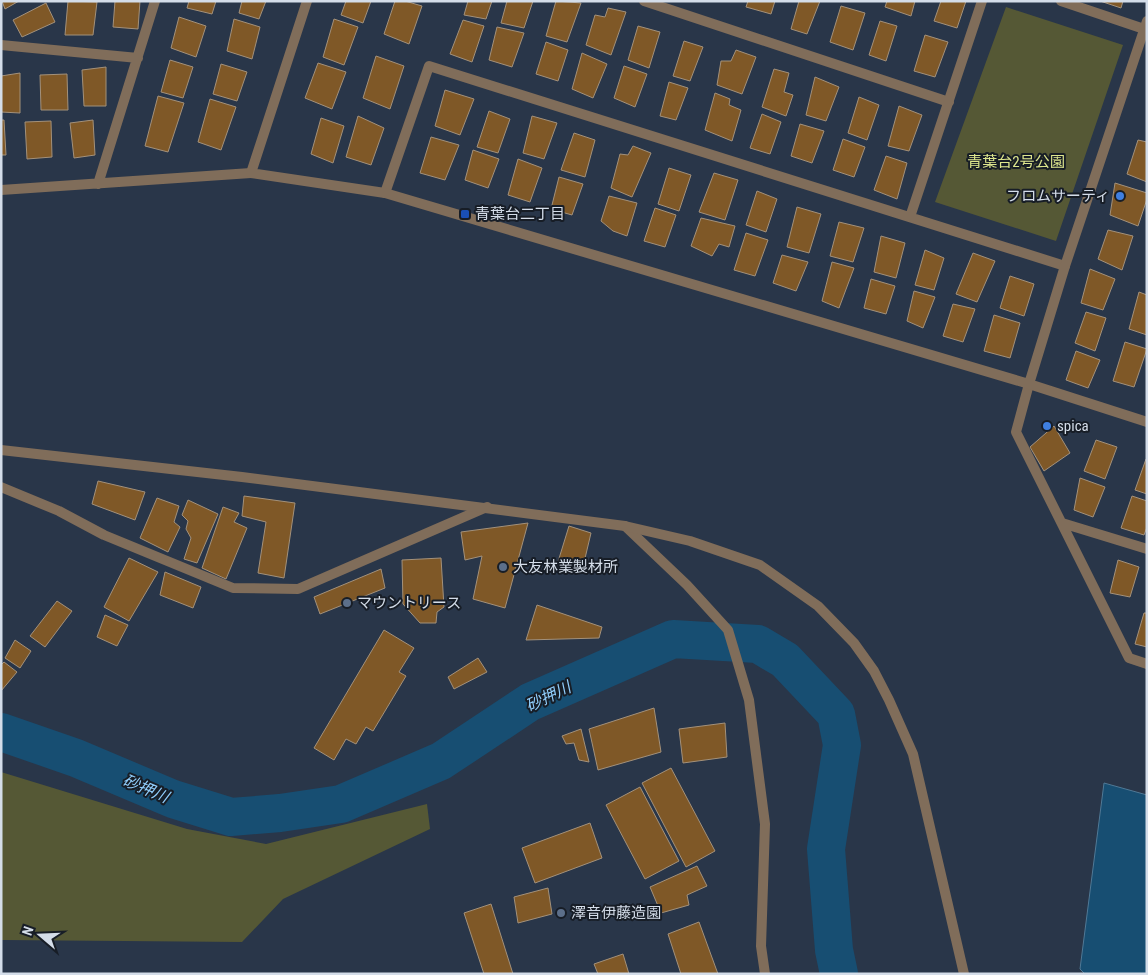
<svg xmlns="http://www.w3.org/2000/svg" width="1148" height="975" viewBox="0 0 1148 975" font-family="'Roboto Condensed','Noto Sans JP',sans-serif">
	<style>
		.green { fill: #555835 }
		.water { fill: #174e72; stroke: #507996 }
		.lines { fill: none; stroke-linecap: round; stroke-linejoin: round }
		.river { stroke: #174e72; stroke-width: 38 }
		.building { fill: #7f5827; stroke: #a3917b }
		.minor { stroke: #806d5a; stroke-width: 10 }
		.tertiary { stroke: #806d5a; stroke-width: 10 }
		.shop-dot { fill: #3f7fe0; stroke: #171d26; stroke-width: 2 }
		.transit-dot { fill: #1a4fb4; stroke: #171d26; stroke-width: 2 }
		.service-dot { fill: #5c6f8a; stroke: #171d26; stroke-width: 2 }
		.labels { text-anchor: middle; stroke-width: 4; stroke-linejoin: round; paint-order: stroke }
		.park-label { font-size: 15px; fill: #dee68d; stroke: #171d26 }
		.poi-label { font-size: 15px; fill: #d4dde9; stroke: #171d26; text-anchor: start }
		.water-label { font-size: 16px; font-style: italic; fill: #91cefc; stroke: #171d26 }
	</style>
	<rect width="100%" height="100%" fill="#293649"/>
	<!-- green -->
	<path class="green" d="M1006,7L1123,45L1056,241L935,202Z
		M1,772L187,829L266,844L427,804L430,829L283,899L242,942L2,940Z"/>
	<!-- water -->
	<path class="water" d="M1104,783L1147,795V974H1085L1080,969Z"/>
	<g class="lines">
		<!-- river -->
		<path class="river" d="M1,732L76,758L173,799L231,817L280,813L341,804L441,761L530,702L673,639L758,644L785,660L836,714L842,745L826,849L834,950L839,974"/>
	</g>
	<!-- building -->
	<path class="building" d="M2,1H19L5,9Z
		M68,1L97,2L93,35H65Z
		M115,1H140L138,29L113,27Z
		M189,1H216L212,14L187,8Z
		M242,1H266L259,19L239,13Z
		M346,1H371L363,23L341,15Z
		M395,1H405L422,6L409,44L384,34Z
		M468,1H492L486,19L464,15Z
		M507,1H533L524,28L501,23Z
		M556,1L581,3L567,42L546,36Z
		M748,1H775L771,14L746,7Z
		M799,1H820L807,34L791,29Z
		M887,1H915L911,16L885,7Z
		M941,1H966L957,28L934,21Z
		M1100,1H1123L1121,8Z
		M46,3L55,22L22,37L13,20Z
		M841,6L865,13L853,50L830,42Z
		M608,8L626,12L611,55L586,45L595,15L605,17Z
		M179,17L206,26L196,57L171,48Z
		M234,19L260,27L252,59L227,51Z
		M334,19L358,27L344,65L323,57Z
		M463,20L484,26L472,62L450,54Z
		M880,21L897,26L886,61L869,55Z
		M638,26L660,32L649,68L628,60Z
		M497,27L524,33L512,67L489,60Z
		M925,35L948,42L935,77L914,71Z
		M684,41L703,47L690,81L673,76Z
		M546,42L568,50L558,81L536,74Z
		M736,50L756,57L742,94L717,85L721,61H731Z
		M582,53L607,64L593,98L572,89Z
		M376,56L404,66L390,109L363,98Z
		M170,60L193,67L183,98L161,92Z
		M318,63L346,72L332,109L305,98Z
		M221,64L247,72L237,101L213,94Z
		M624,66L647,74L635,107L614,98Z
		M106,67V106H84L82,70Z
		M774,69L789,73L784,92L793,95L786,116L762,107Z
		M20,73V113L1,112V76Z
		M67,74L68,110H41L40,75Z
		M815,77L839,87L826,121L806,115Z
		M669,82L688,88L676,120L660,116Z
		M445,90L474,99L460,135L435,126Z
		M715,93L730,99L729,105L741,110L732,141L705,130Z
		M158,96L184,103L168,152L145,146Z
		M859,97L879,105L867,140L848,133Z
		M210,99L236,107L221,150L198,142Z
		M899,106L922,115L909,151L888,146Z
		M489,111L510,119L498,153L477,147Z
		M762,114L781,122L770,154L750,148Z
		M358,116L384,128L371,165L346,157Z
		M532,116L557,123L544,159L523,153Z
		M321,118L344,126L333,163L311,154Z
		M1,120H4L6,155H1Z
		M93,120L95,155L74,158L70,123Z
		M51,121L52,157L27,159L25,122Z
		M800,124L824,131L812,163L791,156Z
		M574,133L595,140L585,177L561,170Z
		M431,137L459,145L445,180L420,173Z
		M843,139L865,147L854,177L833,170Z
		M1138,140L1147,142V182L1127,174Z
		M633,146L651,153L632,197L611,188L620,154L628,155Z
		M473,150L499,159L488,188L465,180Z
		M886,156L907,163L897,199L874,190Z
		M518,159L542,168L530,202L508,195Z
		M669,168L691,175L679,211L658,204Z
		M714,173L738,180L725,220L699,212Z
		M559,177L583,184L572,215L551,209Z
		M1115,183L1147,193V199L1138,226L1110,215Z
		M757,191L777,199L766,232L746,225Z
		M609,196L637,203L627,236L613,231L601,221Z
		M797,207L821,214L809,253L787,247Z
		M655,208L676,215L665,247L644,241Z
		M701,218L735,226L729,247L719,244L712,256L691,246Z
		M839,222L864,228L853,262L830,256Z
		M1108,230L1133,236L1122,270L1098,259Z
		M746,233L768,240L755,276L734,270Z
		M881,236L905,243L896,278L874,272Z
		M925,250L944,258L934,290L915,285Z
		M973,253L995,261L977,302L956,294Z
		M782,255L808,262L796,291L773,283Z
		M832,262L854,268L839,308L822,301Z
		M1090,269L1115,279L1103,310L1081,303Z
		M1010,276L1034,284L1024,316L1000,308Z
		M871,279L895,286L886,314L864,308Z
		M914,291L935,297L923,328L907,321Z
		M1139,292L1147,295V335L1129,329Z
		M953,304L975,309L963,342L943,336Z
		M1086,312L1106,318L1095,351L1075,343Z
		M994,315L1020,323L1010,358L984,351Z
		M1125,342L1147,349L1134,387L1113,381Z
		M1076,351L1100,360L1088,388L1066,380Z
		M1054,426L1070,453L1044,471L1030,447Z
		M1096,440L1117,447L1105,479L1084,471Z
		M1146,459H1147V494L1135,490Z
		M1080,478L1105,487L1093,517L1074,510Z
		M98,481L145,492L135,520L92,504Z
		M244,496L295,503L284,578L258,573L266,522L242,516Z
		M1132,496L1147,501V527L1144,535L1121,528Z
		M157,498L179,506L174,522L180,527L168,552L140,538Z
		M188,500L218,514L197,563L184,559L191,538L186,529L188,521L182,515Z
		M223,507L239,513L234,522L247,528L226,579L202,568Z
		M528,523L505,608L473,599L482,556L465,560L461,532Z
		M569,526L591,533L582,571L557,565Z
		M129,558L158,572L129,621L104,607Z
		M441,558L444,607L437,612L436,623H420L403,604L402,560Z
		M1118,560L1139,567L1130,597L1110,593Z
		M381,569L385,588L320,614L314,597Z
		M165,572L201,587L193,608L160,595Z
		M57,601L72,611L45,647L30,636Z
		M537,605L602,627L599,638L526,640Z
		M1144,613H1147V647L1135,644Z
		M105,615L128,625L117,646L97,637Z
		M384,630L414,648L399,672L406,676L373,731L366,727L356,744L346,739L334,760L314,748Z
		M15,640L31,651L20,668L5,658Z
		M478,658L487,672L454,689L448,677Z
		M4,662L17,672L1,691V665Z
		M654,708L661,752L598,770L589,729Z
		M725,723L727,757L683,763L679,729Z
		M581,729L589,762L579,760L574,743L566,744L562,736Z
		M671,768L715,851L686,867L642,783Z
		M640,787L679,861L645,879L606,805Z
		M590,823L602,858L535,883L522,848Z
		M697,866L707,886L687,895L689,905L661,913L650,887Z
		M548,888L552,914L518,923L514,897Z
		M491,904L513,974H484L464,913Z
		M699,922L718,974H681L668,934Z
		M623,954L629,974H598L594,964Z"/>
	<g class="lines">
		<!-- minor -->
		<path class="minor" d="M644,1L949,102
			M1061,1L1147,30
			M1,45L138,58
			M98,184L155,1
			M1,190L251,173
			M385,193L429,66L1065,266
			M910,217L982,1
			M1029,384L1016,432L1129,658L1147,664
			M1,487L59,511L104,535L233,588L298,589L487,507
			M1062,523L1147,549
			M625,526L687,585L728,630L749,700L765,824L761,946L765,974"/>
		<!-- tertiary -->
		<path class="tertiary" d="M307,1L251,173L385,193L1029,384L1065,266L1147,21
			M1029,384L1147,422
			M1,450L242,477L625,526L690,541L760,565L818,606L854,643L874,671L889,700L913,754L964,974"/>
	</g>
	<!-- markers -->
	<g class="shop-dot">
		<circle cx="1120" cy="196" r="5"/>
		<circle cx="1047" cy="426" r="5"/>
	</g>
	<rect class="transit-dot" x="460" y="209" width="10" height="10" rx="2.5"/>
	<g class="service-dot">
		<circle cx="503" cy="567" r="5"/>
		<circle cx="347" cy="603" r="5"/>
		<circle cx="561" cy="913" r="5"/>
	</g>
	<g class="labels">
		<!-- park labels -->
		<g class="park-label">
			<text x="1016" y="167">青葉台2号公園</text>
		</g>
		<!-- poi labels -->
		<g class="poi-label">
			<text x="1110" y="201" text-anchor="end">フロムサーティ</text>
			<text x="475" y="219">青葉台二丁目</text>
			<text x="1057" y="431">spica</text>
			<text x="513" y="572">大友林業製材所</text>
			<text x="357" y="608">マウントリース</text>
			<text x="571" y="918">澤音伊藤造園</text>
		</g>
		<!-- water labels -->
		<g class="water-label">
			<text transform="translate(548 696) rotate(-26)" y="6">砂押川</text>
			<text transform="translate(146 788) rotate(23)" y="6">砂押川</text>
		</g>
	</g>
	<!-- border -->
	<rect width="1148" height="975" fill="none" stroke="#d4dde9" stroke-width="5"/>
	<!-- north arrow -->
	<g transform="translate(40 935) rotate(289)" stroke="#171d26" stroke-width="4" paint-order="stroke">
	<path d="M0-4L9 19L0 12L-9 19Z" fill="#d4dde9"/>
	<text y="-8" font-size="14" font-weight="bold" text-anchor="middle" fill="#d4dde9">N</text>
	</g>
</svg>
